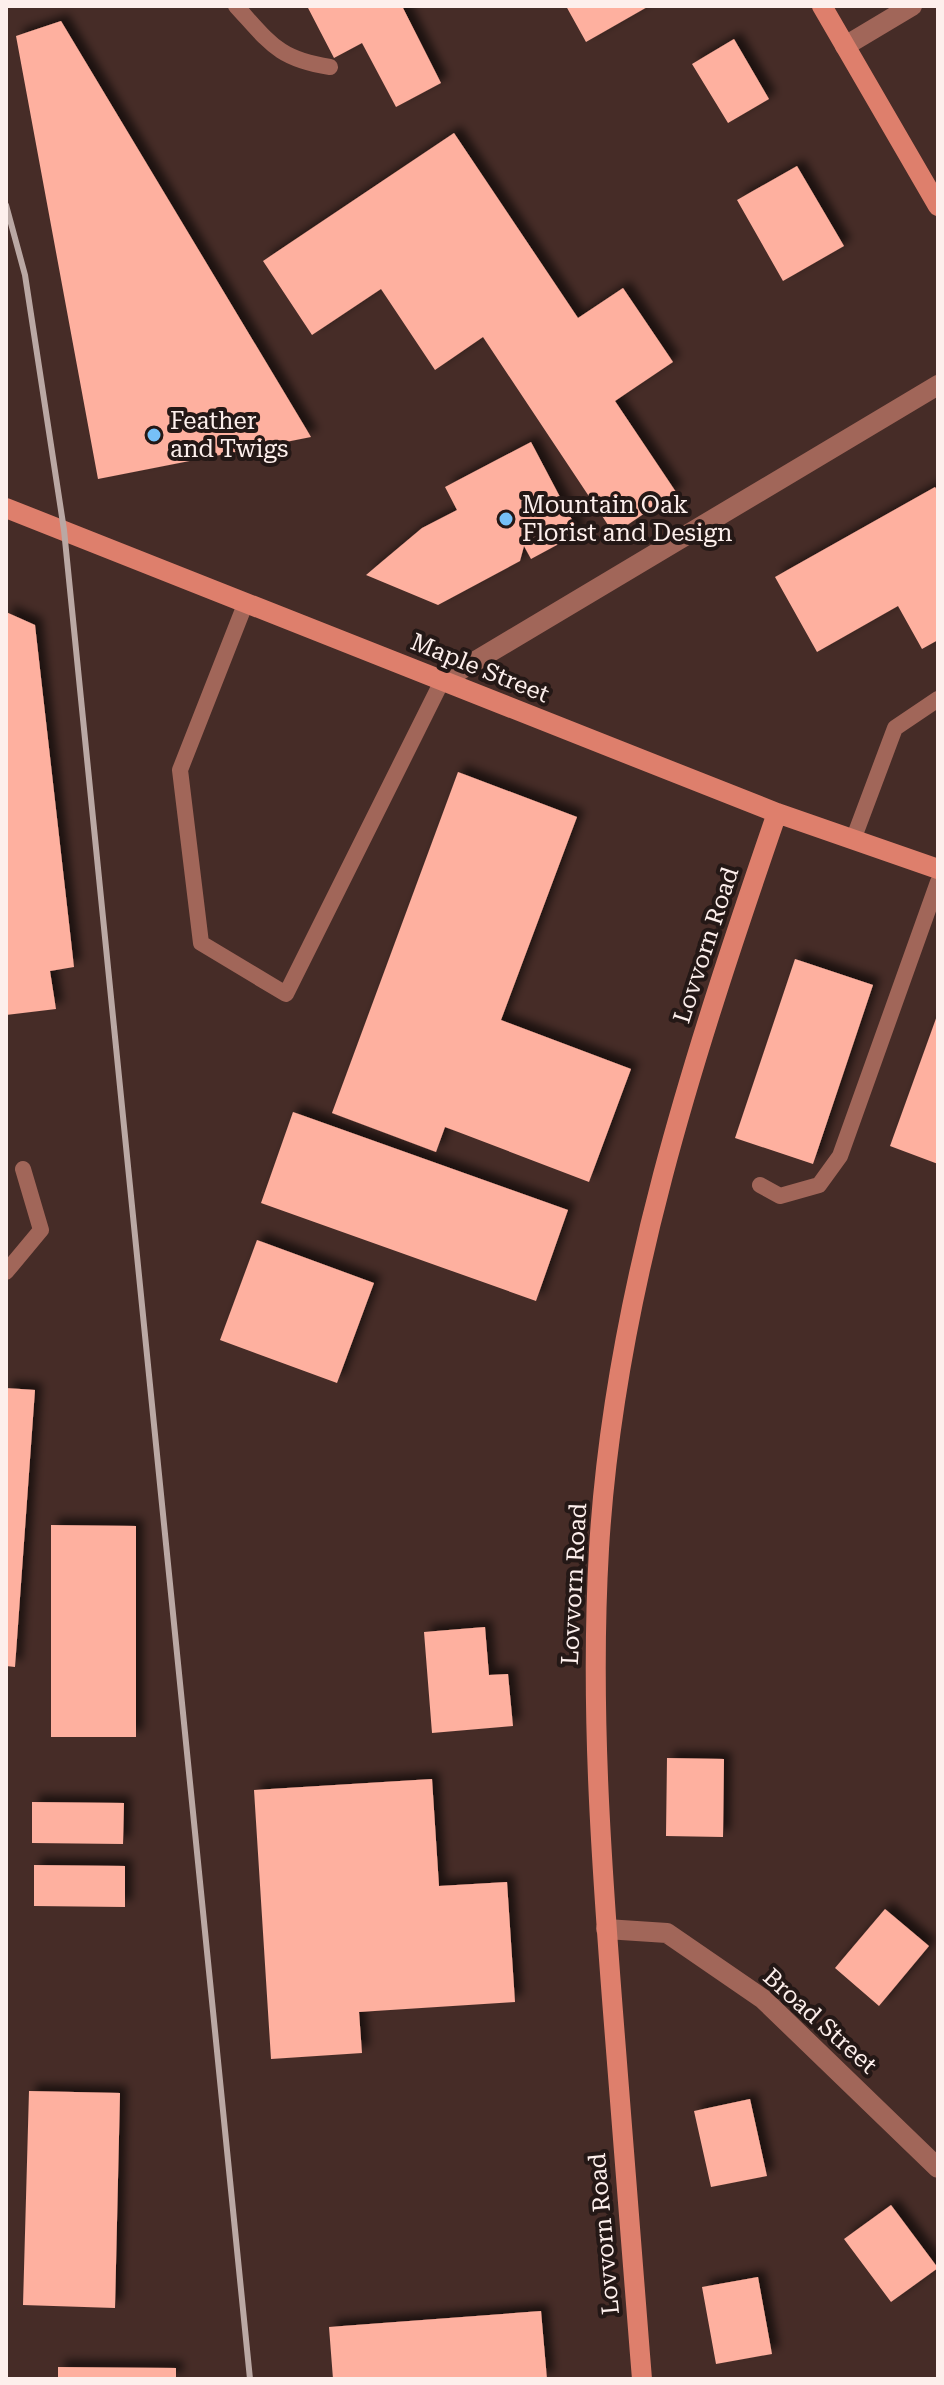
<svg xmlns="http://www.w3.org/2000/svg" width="944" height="2385" viewBox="0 0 944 2385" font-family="'Roboto Serif',serif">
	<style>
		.building { fill: #feb09f; filter: url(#shadow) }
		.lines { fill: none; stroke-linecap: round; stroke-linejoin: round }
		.lane { stroke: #a16659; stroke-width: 16 }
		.street { stroke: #a16659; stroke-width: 20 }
		.secondary { stroke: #de7f6c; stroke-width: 20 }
		.rail { stroke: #baa8a4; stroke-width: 6 }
		.poi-dot { fill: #76c0f7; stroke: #241816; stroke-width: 3 }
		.labels { text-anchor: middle; stroke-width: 8; stroke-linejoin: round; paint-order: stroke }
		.poi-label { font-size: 24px; fill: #fdefec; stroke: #241816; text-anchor: start }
		.street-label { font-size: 24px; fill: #fdefec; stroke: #241816 }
	</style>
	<defs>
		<filter id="shadow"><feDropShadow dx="7" dy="-7" stdDeviation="4" flood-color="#0009"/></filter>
	</defs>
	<rect width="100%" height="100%" fill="#462c27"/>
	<!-- building -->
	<path class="building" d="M307,6H402L441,83L396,107L362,43L334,58Z
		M566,6H649L586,42Z
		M61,21L311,437L98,479L16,36Z
		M734,39L769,99L728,123L692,64Z
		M454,133L578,318L623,288L673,362L615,401L676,492L614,534L483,337L435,370L381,289L312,335L263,261Z
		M797,166L844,246L783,281L737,200Z
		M531,442L579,533L531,559L524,546L520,561L438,605L366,575L422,528L457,510L445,487Z
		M935,487L938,492V640L922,649L898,606L817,652L775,577Z
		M6,612L35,625L74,967L50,971L56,1009L6,1015Z
		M458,772L577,817L501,1020L631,1069L589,1182L445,1127L436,1152L332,1113Z
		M795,959L873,985L813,1164L735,1138Z
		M938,1013V1164L890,1146Z
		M293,1112L568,1210L536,1301L261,1203Z
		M257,1240L374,1283L337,1383L220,1340Z
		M6,1388L35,1390L15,1667L6,1666Z
		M51,1525L136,1526V1737H51Z
		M485,1627L489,1675L508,1674L513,1726L432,1733L424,1632Z
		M667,1758L724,1759L723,1837L666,1836Z
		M432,1779L439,1886L507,1882L515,2002L359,2012L362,2053L271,2059L254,1790Z
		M32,1802L124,1803L123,1844L32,1843Z
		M34,1865L125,1866V1907L34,1906Z
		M885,1909L929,1946L879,2006L835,1968Z
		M29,2091L120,2093L115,2308L23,2305Z
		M750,2099L767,2176L711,2187L694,2111Z
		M891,2205L938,2268L891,2302L844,2239Z
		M758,2277L772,2354L716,2364L702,2287Z
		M541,2311L547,2379H333L329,2327Z
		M58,2367L176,2368V2379H58Z"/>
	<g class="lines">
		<!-- lane -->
		<path class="lane" d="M236,6C270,43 278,59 330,67
			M246,602L180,770L201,943L286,994L442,681
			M853,840L895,728L938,699
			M760,1185L780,1196L819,1185L840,1156L938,882
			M6,1272L41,1230L23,1169"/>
		<!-- street -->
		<path class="street" d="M845,46L912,6
			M442,681L938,385
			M606,1929L667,1933L763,1999L938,2168"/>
		<!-- secondary -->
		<path class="secondary" d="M822,6L938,206
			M6,508L777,813L938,869
			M642,2379C632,2257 623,2135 613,2012C601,1858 590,1704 599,1549C614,1296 695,1051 777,813"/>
		<!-- rail -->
		<path class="rail" d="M6,205L25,275L64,530L250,2379"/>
	</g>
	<!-- markers -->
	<g class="poi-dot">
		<circle cx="154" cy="435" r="8"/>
		<circle cx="506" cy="519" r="8"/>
	</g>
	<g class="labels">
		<!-- poi labels -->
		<g class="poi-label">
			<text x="170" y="429">Feather<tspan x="170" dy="28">and Twigs</tspan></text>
			<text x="522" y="513">Mountain Oak<tspan x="522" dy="28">Florist and Design</tspan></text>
		</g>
		<!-- street labels -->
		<g class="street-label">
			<text transform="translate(480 668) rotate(22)" y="8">Maple Street</text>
			<text transform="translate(706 945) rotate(-72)" y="8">Lovvorn Road</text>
			<text transform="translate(574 1584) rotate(-87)" y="8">Lovvorn Road</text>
			<text transform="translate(820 2021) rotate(42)" y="8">Broad Street</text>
			<text transform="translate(604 2234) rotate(-95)" y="8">Lovvorn Road</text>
		</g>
	</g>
	<!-- border -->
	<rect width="944" height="2385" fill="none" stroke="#fdefec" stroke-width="16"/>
</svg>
